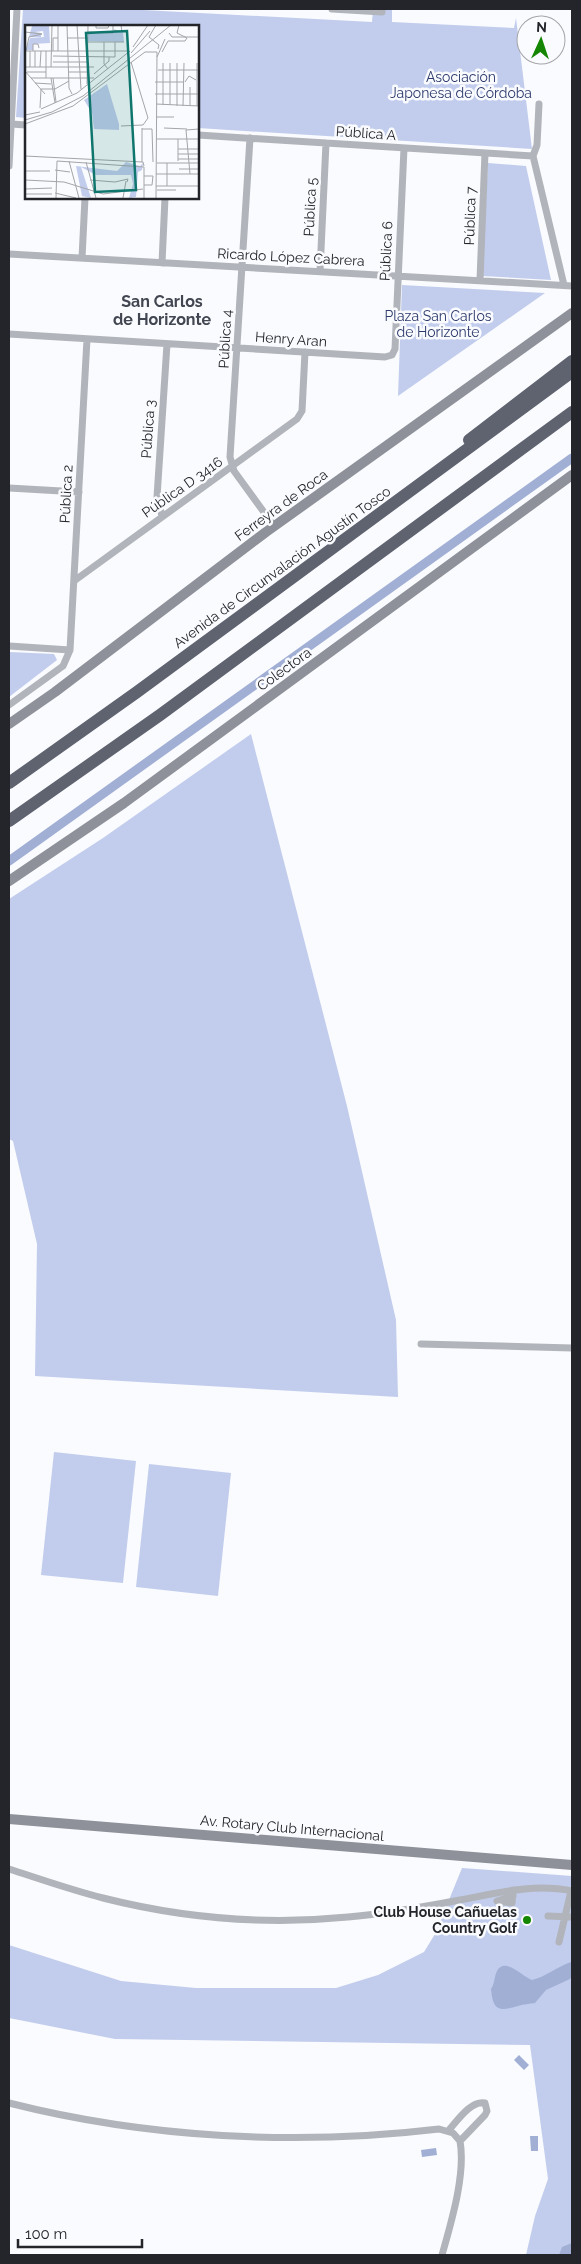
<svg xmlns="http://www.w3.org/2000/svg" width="581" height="2264" viewBox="0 0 581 2264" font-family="Raleway,sans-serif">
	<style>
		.green { fill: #c2cded }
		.water { fill: #a1afd5 }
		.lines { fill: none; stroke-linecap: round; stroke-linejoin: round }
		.canal { stroke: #a1afd5; stroke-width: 9 }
		.street { stroke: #b1b4ba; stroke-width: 7 }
		.secondary { stroke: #8e919a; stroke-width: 10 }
		.highway { stroke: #5f636f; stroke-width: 12 }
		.poi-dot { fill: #148601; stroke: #fafbfe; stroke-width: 2 }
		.labels { text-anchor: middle; stroke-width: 5; stroke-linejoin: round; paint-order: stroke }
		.park-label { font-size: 14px; fill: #2d3b6d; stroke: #fafbfe }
		.street-label { font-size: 14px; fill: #23252a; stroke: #fafbfe }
		.poi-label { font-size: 14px; font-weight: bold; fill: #23252a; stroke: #fafbfe; text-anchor: end }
		.quarter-label { font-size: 16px; font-weight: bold; fill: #424651; stroke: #fafbfe }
		.inset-road { fill: none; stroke: #a4a5a9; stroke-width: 1 }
		.view { fill: #0f766e; fill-opacity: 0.15; stroke: #0f766e; stroke-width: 2.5 }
		.inset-edge { fill: none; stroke: #23252a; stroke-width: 2.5 }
	</style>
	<rect width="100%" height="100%" fill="#fafbfe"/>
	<!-- green -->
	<path class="green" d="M23,9H125L372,22L373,9H392V22L514,28L516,18L532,149L198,128V26H26V118L16,117Z
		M488,163L526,166L551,280L482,276Z
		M402,285L545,293L398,396Z
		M9,652L54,654L57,660L9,697Z
		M251,734L347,1106L396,1320L398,1397L35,1376L37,1244L13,1141L9,1139V899L103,838Z
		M54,1452L136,1461L123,1583L41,1575Z
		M149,1464L231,1473L218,1596L136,1587Z
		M462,1868L572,1876V2255H526L535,2216L548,2179L530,2045L115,2039L9,2018V1945L121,1981L196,1988H336L378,1975L424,1952L435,1934Z"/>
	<!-- water -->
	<path class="water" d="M571,1962L572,1976L570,1979L546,1990L535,2003C529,2004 524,2004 518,2006C500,2011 493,2012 491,1989C495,1983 494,1977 497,1971C505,1956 524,1978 532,1980C545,1977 557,1967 571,1962Z
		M519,2055L529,2065L524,2070L514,2060Z
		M530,2136H538V2151H531Z
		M436,2148L437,2155L422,2157L421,2150Z
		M572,2243V2255H559L562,2247Z"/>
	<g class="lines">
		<!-- canal -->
		<path class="canal" d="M9,861L572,458"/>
		<!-- street -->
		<path class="street" d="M332,9L382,12V9
			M539,104L537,145L533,156L564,285
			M11,124L26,125
			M198,135L533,156
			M250,138L230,457L234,471L274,526
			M9,166L17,9
			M9,254L572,286
			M82,258L85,198
			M162,263L165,198
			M320,271L326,143
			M480,280L485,153
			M9,334L385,357L392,355L395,349L404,148
			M9,488L79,492
			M162,516L157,497L167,344
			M74,581L297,419L302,411L305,352
			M9,646L70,650
			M9,705L63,666L70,650L87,339
			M421,1344L572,1348
			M9,1869C40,1879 71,1890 103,1898C182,1918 267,1925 348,1917C385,1914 423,1907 460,1900C498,1893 534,1883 572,1891
			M513,1896L497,1901L512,1903L513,1890
			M548,1916L572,1917
			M559,1942L571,1891
			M9,2103C147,2138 297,2146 439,2129L453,2133L460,2141C466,2174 451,2223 442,2255
			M449,2130C457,2121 471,2100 485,2103L487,2111L485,2115L460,2141"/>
		<!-- secondary -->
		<path class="secondary" d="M9,724L55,692L266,532L572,313
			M9,881L124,803L572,475
			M9,1819L572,1865"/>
		<!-- highway -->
		<path class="highway" d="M469,440L572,361
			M9,783L137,692L572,372
			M9,821L160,715L572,412"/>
	</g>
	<!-- markers -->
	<circle class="poi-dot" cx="527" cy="1920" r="5"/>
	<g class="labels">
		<!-- park labels -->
		<g class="park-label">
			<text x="461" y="82">Asociación<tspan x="461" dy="16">Japonesa de Córdoba</tspan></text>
			<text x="438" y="321">Plaza San Carlos<tspan x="438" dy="16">de Horizonte</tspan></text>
		</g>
		<!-- street labels -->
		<g class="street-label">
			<text transform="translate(366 133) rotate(4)" y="5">Pública A</text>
			<text transform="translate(310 207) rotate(-87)" y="5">Pública 5</text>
			<text transform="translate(470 216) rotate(-88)" y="5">Pública 7</text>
			<text transform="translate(386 251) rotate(-87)" y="5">Pública 6</text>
			<text transform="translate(291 257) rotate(3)" y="5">Ricardo López Cabrera</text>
			<text transform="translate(225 339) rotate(-87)" y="5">Pública 4</text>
			<text transform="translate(291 339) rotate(4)" y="5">Henry Aran</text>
			<text transform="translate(148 429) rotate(-86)" y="5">Pública 3</text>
			<text transform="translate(182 487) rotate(-35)" y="5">Pública D 3416</text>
			<text transform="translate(66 494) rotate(-87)" y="5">Pública 2</text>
			<text transform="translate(281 505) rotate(-36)" y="5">Ferreyra de Roca</text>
			<text transform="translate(282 567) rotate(-36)" y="5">Avenida de Circunvalación Agustín Tosco</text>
			<text transform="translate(284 669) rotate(-36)" y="5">Colectora</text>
			<text transform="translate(292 1828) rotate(5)" y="5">Av. Rotary Club Internacional</text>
		</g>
		<!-- poi labels -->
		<g class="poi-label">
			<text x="517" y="1917">Club House Cañuelas<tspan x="517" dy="16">Country Golf</tspan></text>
		</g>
		<!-- quarter labels -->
		<g class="quarter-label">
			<text x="162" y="307">San Carlos<tspan x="162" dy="18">de Horizonte</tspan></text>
		</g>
	</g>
	<!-- overview -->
	<g transform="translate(25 25)">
		<rect width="174" height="174" fill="#fafbfe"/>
		<path d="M24,0L25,18L8,19V25H1L5,13L19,12L18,6L10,7L16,8V12H4L7,1ZM98,7L99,17L63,16V8ZM82,59L94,99V105L69,104L67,88L59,75ZM101,137L115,141L118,138L117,145L113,147L111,172L104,173L108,159L106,150H71L56,142L66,173L57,171L51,141L92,146Z" fill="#c2cded"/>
		<path class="inset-road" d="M42,0L44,63L47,69M52,0L56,64M71,0V3H83L84,0M131,0L124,12L134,20L133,24M154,0L152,8L162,13M89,5L97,7L96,0M0,7L17,9L4,12L1,26M63,7L88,8V0M144,8L147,12H174M42,13H63M63,17H99M79,17V39L83,44M108,22L123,0M0,26H103M8,26V19H13L14,23M28,26V13H33M33,26V0M137,27L143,16H160L162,13M106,28L125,6M28,31L90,32V17M132,32L140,14M28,37H63M0,42H69M5,42V26M10,42V26M15,42L16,26M26,42L27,0M133,45H174M0,46L20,69M2,47H21M44,47H62M69,49L84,36V32M6,53H69M21,53V26M26,53L30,78M28,53L31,77M130,57H158M160,57L164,51L171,55M10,58L26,59M62,59L63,0M16,64H30L44,56M130,69H174M131,79L174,81M138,80V38M145,80V38M152,81V38M158,81L159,38M165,81V62M172,81V38M15,83L16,64M16,84L52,68L105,26M0,90L15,87M131,92H149M0,95L27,87L58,71L146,0M0,99L48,81L120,27H132M96,101L118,100L123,93L106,37M139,103L162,104M117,104H127L128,137M132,114H174M153,114V136M153,124H174M153,129H174M0,131L118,137L119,141M153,134H174M44,136L54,173M61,137L71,173M117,137V103M132,138H174M142,138V161M119,142V173M154,144H174M30,145L45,147M0,146H25M131,149H174M165,149L161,105L174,104M119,151H128L127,160H119M0,155L39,157L78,169L118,164M65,155L90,157L103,154L102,157M131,161H174M0,164L27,163M132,165H151M30,168L51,173M0,169H27M31,173L32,136L119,142M98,173L101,156M131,173L132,27"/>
		<path class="view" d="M102,6L111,165L70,167L61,8Z"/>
		<rect width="174" height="174" class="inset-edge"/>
	</g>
	<!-- border -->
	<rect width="581" height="2264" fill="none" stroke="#23252a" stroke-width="20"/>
	<!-- north arrow -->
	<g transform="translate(541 40) rotate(3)"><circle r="24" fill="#fafbfe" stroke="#a4a5a9"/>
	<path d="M0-4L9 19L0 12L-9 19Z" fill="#148601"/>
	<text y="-8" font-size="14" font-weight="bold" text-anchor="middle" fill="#23252a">N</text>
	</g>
	<!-- scale -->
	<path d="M18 2239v8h124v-8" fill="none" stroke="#23252a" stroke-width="2.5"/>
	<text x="25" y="2239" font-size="15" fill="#23252a" stroke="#fafbfe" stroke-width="4" paint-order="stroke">100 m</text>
</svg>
